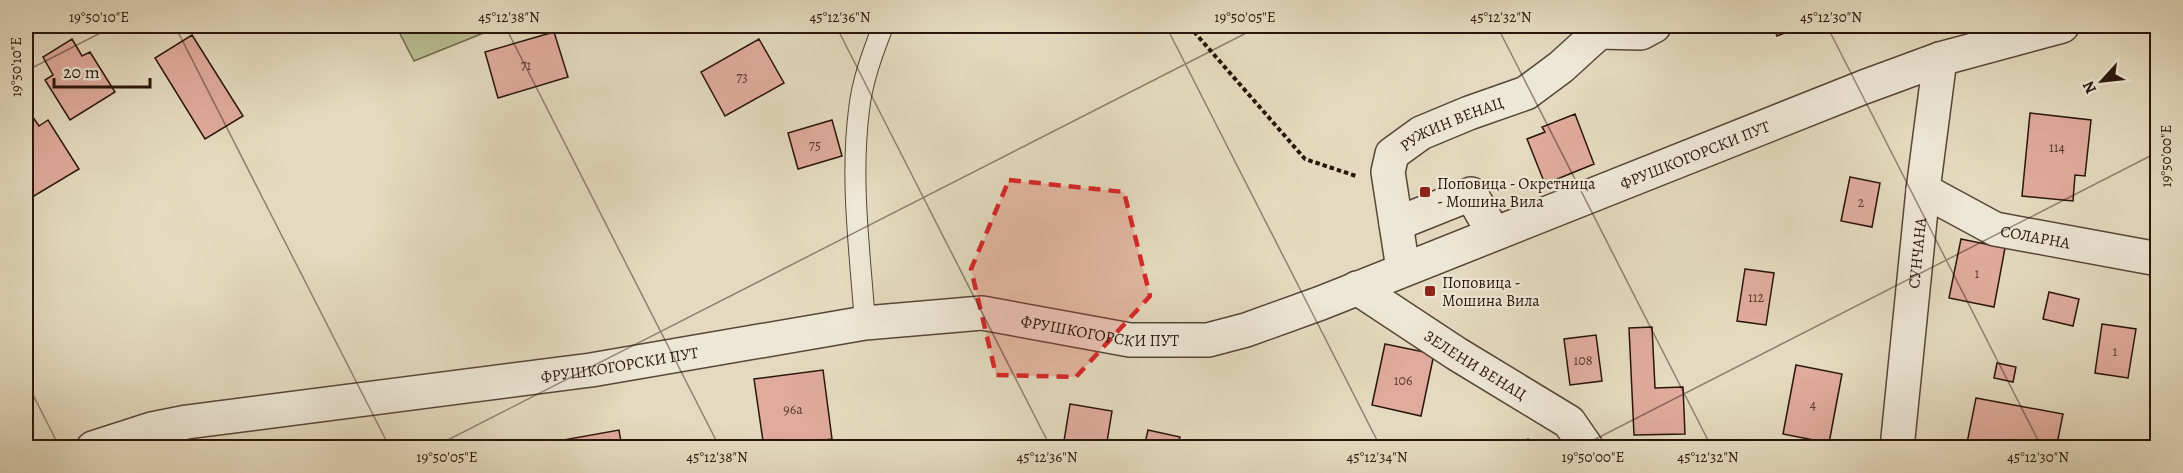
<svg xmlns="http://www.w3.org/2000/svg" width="2183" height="473" viewBox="0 0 2183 473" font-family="Alegreya,serif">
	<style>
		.green { fill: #b7be90; stroke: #706a4e; stroke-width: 1.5 }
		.building { fill: #e0ab9d; stroke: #2a150b; stroke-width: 1.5 }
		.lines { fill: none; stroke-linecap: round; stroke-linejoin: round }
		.service-casing { stroke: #584638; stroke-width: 22 }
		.minor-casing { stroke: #584638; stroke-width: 36 }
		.tertiary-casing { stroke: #584638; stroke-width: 36 }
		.path { stroke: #2a150b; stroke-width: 4; stroke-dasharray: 4.5 3; stroke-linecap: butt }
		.service { stroke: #ede7d5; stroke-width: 20 }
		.minor { stroke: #ede7d5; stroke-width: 33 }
		.tertiary { stroke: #ede7d5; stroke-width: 33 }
		.marked { fill: #d62828; fill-opacity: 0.2; stroke: #d62828; stroke-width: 4.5; stroke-dasharray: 12 8; stroke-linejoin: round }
		.ticks { fill: none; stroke: #2a150b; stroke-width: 1.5; stroke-opacity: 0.45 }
		.poi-dot { fill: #8f2418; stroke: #ede7d5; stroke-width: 2 }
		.labels { text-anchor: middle; stroke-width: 4.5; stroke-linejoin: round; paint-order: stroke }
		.number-label { font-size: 14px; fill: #583a30 }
		.street-label { font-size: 16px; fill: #2a150b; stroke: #ede7d5 }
		.poi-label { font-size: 16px; fill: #2a150b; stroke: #ede7d5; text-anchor: start }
		.neatline { fill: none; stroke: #2a150b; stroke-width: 2 }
		.ticks-label { font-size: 15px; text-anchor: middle; fill: #2a150b }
	</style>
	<rect width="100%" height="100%" fill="#e4dabf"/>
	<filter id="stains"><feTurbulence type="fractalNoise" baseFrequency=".00333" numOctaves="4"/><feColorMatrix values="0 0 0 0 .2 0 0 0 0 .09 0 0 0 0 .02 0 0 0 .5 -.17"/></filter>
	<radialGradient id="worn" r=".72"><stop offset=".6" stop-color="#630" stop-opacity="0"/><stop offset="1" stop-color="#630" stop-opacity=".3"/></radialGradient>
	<!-- green -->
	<path class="green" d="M396,26H501L414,61Z"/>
	<!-- building -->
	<path class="building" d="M1773,26H1802L1777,36Z
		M554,32L568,77L498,98L485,52Z
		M192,35L243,116L205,139L155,58Z
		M72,39L82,56L90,52L115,92L70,120L45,80L53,75L43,57Z
		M759,39L784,83L725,116L701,72Z
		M2030,113L2091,120L2085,176L2075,175L2073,201L2022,196Z
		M1575,114L1594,164L1545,184L1527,139L1545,132L1542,127Z
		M32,116L39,126L48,120L79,169L29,199L26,193V120Z
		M832,120L842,156L798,169L788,133Z
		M1850,177L1880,183L1872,227L1841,221Z
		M1961,239L2005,248L1994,307L1949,298Z
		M1745,269L1774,273L1766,325L1737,321Z
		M2049,292L2079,299L2073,326L2043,319Z
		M2102,324L2136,329L2128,378L2095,373Z
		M1652,327L1655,388L1683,387L1685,434L1634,435L1629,328Z
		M1596,335L1602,381L1570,385L1564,339Z
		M1385,344L1434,354L1421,416L1372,405Z
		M1997,363L2016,367L2013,382L1994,378Z
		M1796,365L1842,374L1829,443L1783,434Z
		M823,370L832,439L764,448L754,379Z
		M1976,398L2063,414L2057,444L2047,442L2046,448H1966Z
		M1070,404L1112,411L1106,448L1064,441Z
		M619,430L622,448H564L563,440Z
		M1148,430L1180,437L1177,448H1144Z
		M1528,439L1537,448H1520Z"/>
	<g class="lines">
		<defs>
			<path id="service" d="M865,323C860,253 850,180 859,110C862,81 873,52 883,26"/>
			<g id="minor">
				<path d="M1598,32L1641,33L1654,26"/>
				<path id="s1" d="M1923,190L1995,229L2158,259"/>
				<path d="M1396,224L1471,194L1494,234"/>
				<path id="s2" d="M1403,269L1388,172L1392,154L1421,133L1469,113L1526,93L1561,67L1606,26"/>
				<path id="s3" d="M1357,288L1457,354L1569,422L1587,448"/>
				<path id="s4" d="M1897,448L1923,190L1940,59"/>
			</g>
			<g id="tertiary">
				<path id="s5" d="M93,448L152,429L187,422L591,370L865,323L982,313L1130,340H1208L1246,330L1321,303L1864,87L1940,59L2062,26"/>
			</g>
		</defs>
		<!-- service casing -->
		<use href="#service" class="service-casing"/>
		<!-- minor casing -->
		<use href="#minor" class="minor-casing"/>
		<!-- tertiary casing -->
		<use href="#tertiary" class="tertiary-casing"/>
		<!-- path -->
		<path class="path" d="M1189,26L1305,159L1356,176"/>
		<!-- service -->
		<use href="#service" class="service"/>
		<!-- minor -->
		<use href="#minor" class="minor"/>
		<!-- tertiary -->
		<use href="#tertiary" class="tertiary"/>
	</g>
	<!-- marked area -->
	<path class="marked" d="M1009,180L1124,192L1150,296L1076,377L996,375L971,269Z"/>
	<!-- ticks -->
	<path class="ticks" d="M175,26L390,448M505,26L720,448M836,26L1051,448M1166,26L1381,448M1497,26L1712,448M1827,26L2042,448M26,71L114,26M26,381L60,448M432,448L1260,26M1578,448L2158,152"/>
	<!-- markers -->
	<g class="poi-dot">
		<rect x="1419" y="186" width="12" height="12" rx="3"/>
		<rect x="1424" y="285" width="12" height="12" rx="3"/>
	</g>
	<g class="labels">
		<!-- number labels -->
		<g class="number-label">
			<text x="526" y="70">71</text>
			<text x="742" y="82">73</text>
			<text x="815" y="150">75</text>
			<text x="2057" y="152">114</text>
			<text x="1861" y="207">2</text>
			<text x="1977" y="278">1</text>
			<text x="1756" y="302">112</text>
			<text x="2115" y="356">1</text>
			<text x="1583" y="365">108</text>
			<text x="1403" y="385">106</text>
			<text x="1813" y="409">4</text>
			<text x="793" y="414">96a</text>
		</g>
		<!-- street labels -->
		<g class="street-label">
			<text dy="6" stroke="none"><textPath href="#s2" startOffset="184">РУЖИН ВЕНАЦ</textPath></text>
			<text dy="6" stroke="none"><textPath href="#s5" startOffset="1650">ФРУШКОГОРСКИ ПУТ</textPath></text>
			<text dy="6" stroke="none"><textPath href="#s1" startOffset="123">СОЛАРНА</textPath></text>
			<text dy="6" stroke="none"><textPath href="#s4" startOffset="196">СУНЧАНА</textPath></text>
			<text dy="6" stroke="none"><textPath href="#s5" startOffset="1020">ФРУШКОГОРСКИ ПУТ</textPath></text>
			<text dy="6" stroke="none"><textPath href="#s5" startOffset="534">ФРУШКОГОРСКИ ПУТ</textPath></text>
			<text dy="6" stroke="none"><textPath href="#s3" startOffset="141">ЗЕЛЕНИ ВЕНАЦ</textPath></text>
		</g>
		<!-- poi labels -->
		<g class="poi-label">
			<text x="1437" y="189">Поповица - Окретница<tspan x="1437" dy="18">- Мошина Вила</tspan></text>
			<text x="1442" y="288">Поповица -<tspan x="1442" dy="18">Мошина Вила</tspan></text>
		</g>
	</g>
	<!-- margin -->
	<rect width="2183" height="473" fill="none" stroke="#e4dabf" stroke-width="66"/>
	<!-- north arrow -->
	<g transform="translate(2102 81) rotate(243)" stroke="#ede7d5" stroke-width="4.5" paint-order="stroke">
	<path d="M0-4.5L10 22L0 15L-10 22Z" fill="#2a150b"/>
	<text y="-9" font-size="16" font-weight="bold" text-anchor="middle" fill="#2a150b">N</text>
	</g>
	<!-- scale -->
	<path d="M54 78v9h96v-9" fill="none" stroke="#2a150b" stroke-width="3"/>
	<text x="63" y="78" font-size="18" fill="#2a150b" stroke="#ede7d5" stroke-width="4.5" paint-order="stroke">20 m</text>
	<rect x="33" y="33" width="2117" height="407" class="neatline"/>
	<g class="ticks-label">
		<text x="99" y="22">19°50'10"E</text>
		<text x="509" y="22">45°12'38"N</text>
		<text x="840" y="22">45°12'36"N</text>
		<text x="1245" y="22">19°50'05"E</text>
		<text x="1501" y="22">45°12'32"N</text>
		<text x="1831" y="22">45°12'30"N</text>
		<text transform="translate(16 67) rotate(-90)" y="5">19°50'10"E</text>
		<text transform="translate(2166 156) rotate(-90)" y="5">19°50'00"E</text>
		<text x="447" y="462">19°50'05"E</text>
		<text x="717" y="462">45°12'38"N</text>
		<text x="1047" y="462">45°12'36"N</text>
		<text x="1377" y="462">45°12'34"N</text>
		<text x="1593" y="462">19°50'00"E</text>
		<text x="1708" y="462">45°12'32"N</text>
		<text x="2038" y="462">45°12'30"N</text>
	</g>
	<rect width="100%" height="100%" filter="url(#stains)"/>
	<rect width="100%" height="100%" fill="url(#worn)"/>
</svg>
